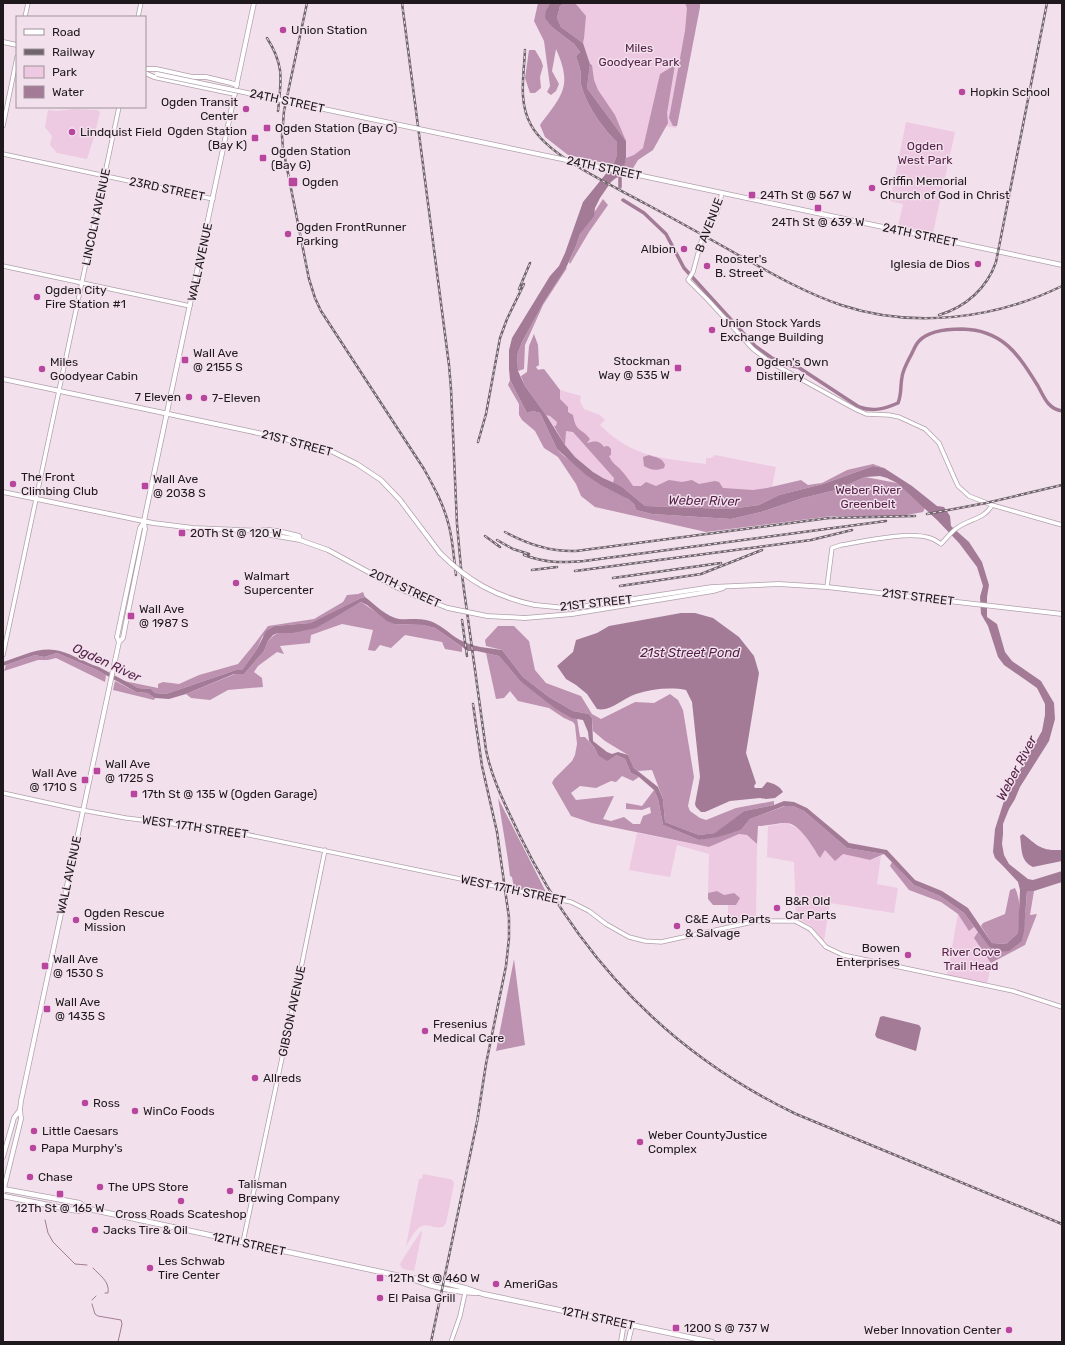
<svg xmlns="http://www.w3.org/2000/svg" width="1065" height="1345" viewBox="0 0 1065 1345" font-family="Rubik,sans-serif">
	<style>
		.green { fill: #edc9e2 }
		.forest { fill: #bc92b0 }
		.water { fill: #a37b97 }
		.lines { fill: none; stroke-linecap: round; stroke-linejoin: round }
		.stream { stroke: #a37b97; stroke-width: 1 }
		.canal { stroke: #a37b97; stroke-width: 3.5 }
		.tertiary-casing { stroke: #b1a0ab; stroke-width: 5 }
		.secondary-casing { stroke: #b1a0ab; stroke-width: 5.5 }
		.primary-casing { stroke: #b1a0ab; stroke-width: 6 }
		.tertiary { stroke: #fff; stroke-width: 3.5 }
		.secondary { stroke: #fff; stroke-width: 4 }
		.primary { stroke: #fff; stroke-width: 4.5 }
		.rail-casing { stroke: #70656c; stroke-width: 2.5 }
		.rail { stroke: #f2e1ec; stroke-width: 1; stroke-dasharray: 3; stroke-linecap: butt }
		.secondary-bridge-casing { stroke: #b1a0ab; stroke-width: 5.5; stroke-linecap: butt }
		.secondary-bridge { stroke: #fff; stroke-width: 4 }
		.poi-dot { fill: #b8459e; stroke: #f2e1ec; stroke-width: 1.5 }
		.labels { text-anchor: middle; stroke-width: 3; stroke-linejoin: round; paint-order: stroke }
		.poi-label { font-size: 12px; fill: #1f191d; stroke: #f2e1ec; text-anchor: start }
		.park-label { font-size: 12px; fill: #562249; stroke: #f2e1ec }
		.street-label { font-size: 12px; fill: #1f191d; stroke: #f2e1ec }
		.water-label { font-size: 13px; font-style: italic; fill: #531f47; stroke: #f2e1ec }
	</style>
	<rect width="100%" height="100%" fill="#f2e1ec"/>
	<!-- green -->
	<path class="green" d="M565,3H700V7L677,126L676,128L666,126L643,148L631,158V156L626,158V141L587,88L590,64L583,44Z
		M73,109L97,110L100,112L94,137L87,159L57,153L50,145L52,136L45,127L48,110L57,111Z
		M906,122L955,132L933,233L898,226L903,204L890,201Z
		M528,369H544L560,390L581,396L580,401L584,409L600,415L605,420L600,425C633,458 662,458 706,464V458H711L715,455L776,467L772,487L774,498L730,509L645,506L621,486L603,478L593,472L575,457L565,445L521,376L526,374Z
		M787,823L801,830L820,858L825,850L870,860L881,856L877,884L898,888L894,913L830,903L824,941L810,925L796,918L794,862L767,857L768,826Z
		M637,833L709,847L739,834L747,835L757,844L756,917L728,924V905H736L734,893L724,895L717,891L708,893L709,854L677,845L670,877L629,870Z
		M964,913L989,947L994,950L987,984L947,975L958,914Z
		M423,1174L450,1179L453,1181L454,1184L446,1223C440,1234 428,1221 420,1227C414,1231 410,1240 406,1246L419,1179H422Z
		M421,1231L422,1233L414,1271L403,1269L400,1265L401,1262Z"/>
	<!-- forest -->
	<path class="forest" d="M538,3H550L546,10L553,28L574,44L580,52L576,56C578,62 580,68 581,74C581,77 580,80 581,84C585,103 603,129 617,142V155L613,165L568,155L545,137L540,125C562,95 573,87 556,49L552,71L559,84L556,91L551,95L547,92L550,86L544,41L534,21Z
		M565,3H575L586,16L584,38L583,43L561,27L557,18L560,6Z
		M685,3H700V7L677,126H673L669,118L670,113L685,31L687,8Z
		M529,50H535L541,60L543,66L540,77L541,88L535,93H530L525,78Z
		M590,64L592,65L594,80L598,90L615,115L626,141L587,88Z
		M675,65L667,113L668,123L653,150L638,160L632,170L623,168L626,158L634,155L643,148L660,74Z
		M603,199L608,205L589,232L570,264L569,262L576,246L580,234Z
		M566,268H567L543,305L525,345L524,369L518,371L517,355L522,342L544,302Z
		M534,334L538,345L539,365L536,367L538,370L544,369L560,390V399L568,407V412L573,415C576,433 581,427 590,439L587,443C595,441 599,440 604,447C607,445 609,446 611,449V455L609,456C613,464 615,464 620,469C625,474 629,480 633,486H641L646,482L656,486L669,480L682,482L692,480L699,484L715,481L719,482L723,488L753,490L767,488L801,480L808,485L822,483L847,470L873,464L884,468L873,466L823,484L779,495L759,505L730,509L645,506L621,486L613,483L614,478L573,432L566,431L565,445L554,426H556L557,422L550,416L546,415L525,386L521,376L527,372L529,346Z
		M510,380L527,413L533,411L540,413L557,449L564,456L628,499L634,504L636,510L652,514L731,519L761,512L803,498L836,490L865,477L897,483L925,508L923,512L896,517L832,516L706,532L595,507L581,496L576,484L558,457L544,448L535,431L522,420L519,415V404L508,385Z
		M649,455C656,458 662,457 665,465L664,468C657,471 650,470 644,466L643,457Z
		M363,592L365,597L361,598L310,623L275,626L262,637L257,649L242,670H236L166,694L155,693L151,689L138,688L124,681L158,688V684L163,682L179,684L199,675L238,664L252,647L268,626L314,619L343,602L347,595L358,594Z
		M361,602L394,624L423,625L435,628L462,647V652L445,649L442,642L405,635L391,648L380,645L375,651L368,650L373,630L342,624L311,635L310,643L280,646L284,654L277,652L258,666L254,672L262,678L263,687L228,690L210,700L191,698L186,694L235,674H244L264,651L268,641L273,636L278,633H293L345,611Z
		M498,626H514L529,641L535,670L546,683L581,696L592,714L601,719L635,702L654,703L670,694L678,700L683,710L694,777L688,806L690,811L700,818L706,820L736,808L774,801V805L744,811L716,833L699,835L665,822L663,799L652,770L638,771L634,768L628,755L605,741L593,731L592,718L589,714L573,711L549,697L523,677L502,650L486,646L485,640Z
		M57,653L97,670L106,675L105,682L56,658L48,660H38L4,671L6,665L35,655L44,657Z
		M486,653L499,656L521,682L571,718H577L580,737H585L594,747L598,755H616L625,759L631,773L639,777L633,781L622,776L616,782L611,781L596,788L580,786L571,793L576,800L614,796L603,819L611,821L624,817L633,824H640L643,816L651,813L650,807L642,810L626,809V803L642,806L654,790L658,799L663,825L699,840L741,830L750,819L785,806H793L804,811L847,848L884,854L870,860L843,854L835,861L825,850L820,858C813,848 800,823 786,823C777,823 767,826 758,826L757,844L747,835L739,834L709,847L592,823L571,816L552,783L554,779L572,761L575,755L577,744L575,725L573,722L564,718L549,708L518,701L510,691L504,698L496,699Z
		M115,681L136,692L147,693L155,698L154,700L113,690Z
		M498,798L547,894L514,888L512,877L510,876L508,860Z
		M892,862L914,885L940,896L964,913L974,927L969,931L958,914L941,902L909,890L890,866Z
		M1015,888C1022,902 1019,919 1018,933L1006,944L992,943L981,926L983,923L1005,914L1010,890Z
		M717,891L724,895L734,893L740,898L736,905H713L708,899V893Z
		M1027,891H1034L1030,915L1037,914L1025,945L991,963L974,938L978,932L989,947L998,952L1022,941L1026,906Z
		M514,959L525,1045L496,1051Z"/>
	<!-- water -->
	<path class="water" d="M550,3H565L560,6L557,18L561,27L583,43L590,64L587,88L626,141V158L622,176L616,178L611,182L600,198L595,208L594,216L580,234L576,246L566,268L544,302L522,342L517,355L518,371L525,386L546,415L565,445L575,457L593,472L603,478L621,486L645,506L730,509L759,505L779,495L823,484L873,466L884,468L912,486L937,506L944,507L950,516L951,526L969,542L982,562L989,585L987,597V617L997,624L1005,652L1012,661L1041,681L1054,703L1055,719L1049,741L1020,787L1015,799L1009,809L1003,824V834L1002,844L1004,855L1009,864L1028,879L1033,880L1062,871V882L1034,891H1027L1024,931L1022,941L1009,951L998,952L989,947L964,913L940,896L914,885L884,854L847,848L804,811L793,806H784L750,819L741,830L718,837L699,840L663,825L658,799L654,790L639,777L631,773L625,759L616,755L607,761L598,755L594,747L589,741L588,732L583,720L571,718L556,709L521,682L499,656L477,651H468L435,628L423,625L394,624L387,621L367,605L361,602L316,628L293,633H278L273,635L268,641L264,651L244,674H234L186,694L169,699L155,698L147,693L136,692L97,670L57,653L44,657L35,655L3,666V662C19,657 38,647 55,650C68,652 81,660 93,665L99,667L138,688L151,689L155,693L166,694L236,670H242L257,649L266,631L275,626L310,623L361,598L365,597C374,604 387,617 399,619C408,620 417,618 426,620C439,622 449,634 460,640C473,647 488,648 502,650L523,677L549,697L573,711L589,714L592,718L593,741L607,752L612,754L618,752L628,755L634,768L658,787L663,799L665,822L699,835L715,833L744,811L774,805L784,801L794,802L807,808L849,843L887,850L915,880L942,891L968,908L992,943L1006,944L1018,933L1020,890L1018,882L1003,866L995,858L993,852L995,829L1004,801L1007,800L1012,784L1042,731L1045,715V704L1037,688L1004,665L998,657L988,626L981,614L980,597L983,586L977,567L959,543L937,520L897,483L887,478L880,476L865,477L836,490L803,498L761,512L731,519L652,514L636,510L634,504L628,499L601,485L586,475L557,449L540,413L533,411L527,413L510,380L509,369V350L512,338L550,276L559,266L565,253L583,202L613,165L617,155V142C603,129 585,103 581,84C580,80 581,77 581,74C580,68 578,62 576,56L580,52L574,44L553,28L545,18L546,10Z
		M681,613H695L713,618L739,637L754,656L759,673L746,753L756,783L754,786L755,788H762L767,782C773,783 780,786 783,792L775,798L766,799L760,798L730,801L705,812H701L696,807L695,804L700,777L692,702L686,690C670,687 651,689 636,694C623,698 611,712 597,709L587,694L576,685L566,679L557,666L573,652L576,640L597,633L609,626Z
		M1023,834C1038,846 1041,851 1062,850V861L1033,867C1020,861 1022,849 1020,836Z
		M883,1016L919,1025L921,1028L916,1051L877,1038L875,1035L880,1017Z"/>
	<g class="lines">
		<!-- stream -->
		<path class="stream" d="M45,1220L48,1233L53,1242L75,1264L87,1265
			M93,1268C99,1275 110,1281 108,1293H105
			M92,1300L96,1296
			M92,1304L95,1314L98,1316L121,1320L122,1324L118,1342"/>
		<!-- canal -->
		<path class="canal" d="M620,172V187
			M623,200L644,213L666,234L684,268L755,346L772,358L791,366L798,367L859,407C873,412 884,409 898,403C902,393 900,387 902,377C903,370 907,363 910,357C913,352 915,345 919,341C929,330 948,329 962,329C1003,330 1018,354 1038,386C1044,397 1048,409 1062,411"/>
		<defs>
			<path id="tertiary" d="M25,17L28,3
				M138,17L141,3
				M3,126L17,57
				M3,154L213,199
				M722,193L717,213L703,235L693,272L688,280L708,300L753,349L770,362L855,409L866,414L889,415L899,417L925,429L939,443L953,475L958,486L969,496L992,505L1062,525
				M3,266L190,306
				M827,587L832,548L841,545C865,541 908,531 930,538C934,539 938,542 941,544C946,539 951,532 957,528C969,519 985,519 992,505
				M3,655L119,107
				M3,793L76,809L126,818L230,831L571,902L589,911L606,924L629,937L645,941L661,942L757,921H795L810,929L826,947L843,955L1013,991L1062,1007
				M243,1242L300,973L325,850
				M451,1342L460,1316L465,1293"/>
			<path id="secondary" d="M3,42L17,45
				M145,69H156L192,77H206L231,83L237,85
				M145,73L154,77L235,94
				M633,174L1062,265
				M3,379L249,431L316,446L329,450L357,464L381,480L400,500L440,553
				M3,492L153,523L193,528L259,531C272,528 286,533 299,536L300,540
				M259,532L265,534L300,540L328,550L396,587L416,596L448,608
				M535,605L566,608L581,607L712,587L779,584L827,587L1062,614
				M525,618L572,614L713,591L723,588
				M119,642L117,637L140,528L144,522
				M3,1157L14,1118L20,1110
				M3,1192L21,1119L20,1109L21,1101L119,642L123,638L125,627L145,529L144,522L145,516L254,3
				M621,1342L624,1323
				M628,1342L632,1325"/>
			<path id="primary" d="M3,1189L79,1203L89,1209
				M3,1196L78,1211L89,1209L409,1278C435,1280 459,1285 483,1294L712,1342
				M415,1280C434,1288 456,1292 477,1293"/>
		</defs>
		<!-- tertiary casing -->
		<use href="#tertiary" class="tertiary-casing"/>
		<!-- secondary casing -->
		<use href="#secondary" class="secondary-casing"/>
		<!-- primary casing -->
		<use href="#primary" class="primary-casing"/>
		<!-- tertiary -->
		<use href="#tertiary" class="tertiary"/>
		<!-- secondary -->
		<use href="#secondary" class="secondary"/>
		<!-- primary -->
		<use href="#primary" class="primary"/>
		<defs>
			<path id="rail" d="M307,3L284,111L282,136L283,148L309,279L315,298L321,311L424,469C434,487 444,505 449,526C453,542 454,559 456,575
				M402,3L449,365L451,389L457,524L461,568L486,750C492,780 506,806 519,834C579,958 671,1054 796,1114L1062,1224
				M267,38C285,66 281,81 278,111
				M525,50C524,75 518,102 531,125C548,157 614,186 646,204C678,221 710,239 742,257C774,275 806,293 841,305C913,329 995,319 1062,286
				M519,289L530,263
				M939,315C966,307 987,288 996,262L1047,3
				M478,442L486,414L500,338L507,319L524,284
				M927,514L986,503L1062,485
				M505,532C527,544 550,552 576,551L829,518L915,516
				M485,536L500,547
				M497,540L513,549L529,554
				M524,555C546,563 561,563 584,561L886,521
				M532,570L557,567
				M575,571L811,540L852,530
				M613,578L721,563
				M620,586L701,574L762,550
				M462,620L467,656
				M473,704L482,766L497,832L509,918V938L506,966L486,1064L477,1122
				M431,1342L478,1117"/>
		</defs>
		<!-- rail casing -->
		<use href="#rail" class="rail-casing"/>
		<!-- rail -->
		<use href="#rail" class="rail"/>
		<defs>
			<path id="secondary-bridge" d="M157,74L633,174
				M440,553C468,581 496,597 535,605
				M448,608L487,616L525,618"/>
		</defs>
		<!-- secondary-bridge casing -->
		<use href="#secondary-bridge" class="secondary-bridge-casing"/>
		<!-- secondary-bridge -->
		<use href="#secondary-bridge" class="secondary-bridge"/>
	</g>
	<!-- markers -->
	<g class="poi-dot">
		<circle cx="283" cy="30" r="4"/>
		<circle cx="962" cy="92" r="4"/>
		<circle cx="246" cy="109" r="4"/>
		<rect x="263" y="124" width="8" height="8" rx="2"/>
		<circle cx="72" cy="132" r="4"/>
		<rect x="251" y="134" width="8" height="8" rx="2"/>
		<rect x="259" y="154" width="8" height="8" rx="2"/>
		<rect x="288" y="177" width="10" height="10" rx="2"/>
		<circle cx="872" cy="188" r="4"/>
		<rect x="748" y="191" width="8" height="8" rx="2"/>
		<rect x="814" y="204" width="8" height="8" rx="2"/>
		<circle cx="288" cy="234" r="4"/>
		<circle cx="684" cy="249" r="4"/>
		<circle cx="978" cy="264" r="4"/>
		<circle cx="707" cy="266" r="4"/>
		<circle cx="37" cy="297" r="4"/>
		<circle cx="712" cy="330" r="4"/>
		<rect x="181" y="356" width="8" height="8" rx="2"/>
		<rect x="674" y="364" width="8" height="8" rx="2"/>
		<circle cx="42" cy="369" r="4"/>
		<circle cx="748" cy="369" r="4"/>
		<circle cx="189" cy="397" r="4"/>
		<circle cx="204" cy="398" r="4"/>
		<circle cx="13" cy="484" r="4"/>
		<rect x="141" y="482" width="8" height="8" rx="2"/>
		<rect x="178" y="529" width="8" height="8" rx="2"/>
		<circle cx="236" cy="583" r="4"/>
		<rect x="127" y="612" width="8" height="8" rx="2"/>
		<rect x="93" y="767" width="8" height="8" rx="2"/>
		<rect x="81" y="776" width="8" height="8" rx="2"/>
		<rect x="130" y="790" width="8" height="8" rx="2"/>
		<circle cx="777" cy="908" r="4"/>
		<circle cx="76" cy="920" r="4"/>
		<circle cx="677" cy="926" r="4"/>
		<circle cx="908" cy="955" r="4"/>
		<rect x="41" y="962" width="8" height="8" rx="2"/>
		<rect x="43" y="1005" width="8" height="8" rx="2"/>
		<circle cx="425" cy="1031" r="4"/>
		<circle cx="255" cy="1078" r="4"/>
		<circle cx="85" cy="1103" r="4"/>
		<circle cx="135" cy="1111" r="4"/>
		<circle cx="34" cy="1131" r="4"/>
		<circle cx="640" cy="1142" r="4"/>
		<circle cx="33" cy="1148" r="4"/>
		<circle cx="30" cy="1177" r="4"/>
		<circle cx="100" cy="1187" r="4"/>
		<circle cx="230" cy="1191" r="4"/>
		<rect x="56" y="1190" width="8" height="8" rx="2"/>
		<circle cx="181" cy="1201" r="4"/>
		<circle cx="95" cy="1230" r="4"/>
		<circle cx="150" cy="1268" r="4"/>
		<rect x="376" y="1274" width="8" height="8" rx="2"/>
		<circle cx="496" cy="1284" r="4"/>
		<circle cx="380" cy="1298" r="4"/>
		<rect x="672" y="1324" width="8" height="8" rx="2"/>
		<circle cx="1009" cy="1330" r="4"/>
	</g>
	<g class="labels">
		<!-- poi labels -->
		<g class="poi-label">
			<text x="291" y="34">Union Station</text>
			<text x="970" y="96">Hopkin School</text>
			<text x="238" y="106" text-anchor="end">Ogden Transit<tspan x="238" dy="14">Center</tspan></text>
			<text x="275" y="132">Ogden Station (Bay C)</text>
			<text x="247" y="135" text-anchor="end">Ogden Station<tspan x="247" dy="14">(Bay K)</tspan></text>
			<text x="80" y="136">Lindquist Field</text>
			<text x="271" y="155">Ogden Station<tspan x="271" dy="14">(Bay G)</tspan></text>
			<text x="880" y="185">Griffin Memorial<tspan x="880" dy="14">Church of God in Christ</tspan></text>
			<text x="302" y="186">Ogden</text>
			<text x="760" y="199">24Th St @ 567 W</text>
			<text x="818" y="226" text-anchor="middle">24Th St @ 639 W</text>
			<text x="296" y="231">Ogden FrontRunner<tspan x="296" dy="14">Parking</tspan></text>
			<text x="676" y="253" text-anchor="end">Albion</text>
			<text x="715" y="263">Rooster's<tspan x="715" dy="14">B. Street</tspan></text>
			<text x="970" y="268" text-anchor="end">Iglesia de Dios</text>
			<text x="45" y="294">Ogden City<tspan x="45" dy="14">Fire Station #1</tspan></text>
			<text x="720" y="327">Union Stock Yards<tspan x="720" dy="14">Exchange Building</tspan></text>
			<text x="193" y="357">Wall Ave<tspan x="193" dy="14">@ 2155 S</tspan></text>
			<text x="670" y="365" text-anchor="end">Stockman<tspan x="670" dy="14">Way @ 535 W</tspan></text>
			<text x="50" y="366">Miles<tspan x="50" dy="14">Goodyear Cabin</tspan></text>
			<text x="756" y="366">Ogden's Own<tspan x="756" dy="14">Distillery</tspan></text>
			<text x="181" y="401" text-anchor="end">7 Eleven</text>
			<text x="212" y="402">7-Eleven</text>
			<text x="21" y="481">The Front<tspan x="21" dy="14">Climbing Club</tspan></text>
			<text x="153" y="483">Wall Ave<tspan x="153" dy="14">@ 2038 S</tspan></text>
			<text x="190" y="537">20Th St @ 120 W</text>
			<text x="244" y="580">Walmart<tspan x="244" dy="14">Supercenter</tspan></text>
			<text x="139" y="613">Wall Ave<tspan x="139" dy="14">@ 1987 S</tspan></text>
			<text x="105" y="768">Wall Ave<tspan x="105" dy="14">@ 1725 S</tspan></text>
			<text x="77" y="777" text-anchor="end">Wall Ave<tspan x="77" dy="14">@ 1710 S</tspan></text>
			<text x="142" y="798">17th St @ 135 W (Ogden Garage)</text>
			<text x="785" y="905">B&amp;R Old<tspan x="785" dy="14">Car Parts</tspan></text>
			<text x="84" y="917">Ogden Rescue<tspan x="84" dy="14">Mission</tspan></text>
			<text x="685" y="923">C&amp;E Auto Parts<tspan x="685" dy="14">&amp; Salvage</tspan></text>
			<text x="900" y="952" text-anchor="end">Bowen<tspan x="900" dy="14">Enterprises</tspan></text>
			<text x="53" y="963">Wall Ave<tspan x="53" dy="14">@ 1530 S</tspan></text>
			<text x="55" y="1006">Wall Ave<tspan x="55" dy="14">@ 1435 S</tspan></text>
			<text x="433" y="1028">Fresenius<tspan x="433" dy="14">Medical Care</tspan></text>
			<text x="263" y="1082">Allreds</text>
			<text x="93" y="1107">Ross</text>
			<text x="143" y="1115">WinCo Foods</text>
			<text x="42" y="1135">Little Caesars</text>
			<text x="648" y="1139">Weber CountyJustice<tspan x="648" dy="14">Complex</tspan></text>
			<text x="41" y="1152">Papa Murphy's</text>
			<text x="38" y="1181">Chase</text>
			<text x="238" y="1188">Talisman<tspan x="238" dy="14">Brewing Company</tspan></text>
			<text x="108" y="1191">The UPS Store</text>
			<text x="60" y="1212" text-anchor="middle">12Th St @ 165 W</text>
			<text x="181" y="1218" text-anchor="middle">Cross Roads Scateshop</text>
			<text x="103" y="1234">Jacks Tire &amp; Oil</text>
			<text x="158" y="1265">Les Schwab<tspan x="158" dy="14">Tire Center</tspan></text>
			<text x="388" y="1282">12Th St @ 460 W</text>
			<text x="504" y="1288">AmeriGas</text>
			<text x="388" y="1302">El Paisa Grill</text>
			<text x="684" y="1332">1200 S @ 737 W</text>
			<text x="1001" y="1334" text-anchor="end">Weber Innovation Center</text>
		</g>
		<!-- park labels -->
		<g class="park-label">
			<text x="639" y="52">Miles<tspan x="639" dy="14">Goodyear Park</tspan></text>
			<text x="925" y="150">Ogden<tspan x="925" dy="14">West Park</tspan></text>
			<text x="868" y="494">Weber River<tspan x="868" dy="14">Greenbelt</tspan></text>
			<text x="971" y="956">River Cove<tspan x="971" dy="14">Trail Head</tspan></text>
		</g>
		<!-- street labels -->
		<g class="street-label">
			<text transform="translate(287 101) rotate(12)" y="4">24TH STREET</text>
			<text transform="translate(604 168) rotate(12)" y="4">24TH STREET</text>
			<text transform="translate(167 189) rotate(12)" y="4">23RD STREET</text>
			<text transform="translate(96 217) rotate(-78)" y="4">LINCOLN AVENUE</text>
			<text transform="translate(709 225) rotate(-69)" y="4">B AVENUE</text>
			<text transform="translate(920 235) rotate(12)" y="4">24TH STREET</text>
			<text transform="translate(200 262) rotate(-78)" y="4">WALL AVENUE</text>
			<text transform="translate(297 443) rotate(15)" y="4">21ST STREET</text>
			<text transform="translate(405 588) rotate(25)" y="4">20TH STREET</text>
			<text transform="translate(918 597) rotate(7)" y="4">21ST STREET</text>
			<text transform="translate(596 603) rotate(-6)" y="4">21ST STREET</text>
			<text transform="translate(195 827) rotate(8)" y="4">WEST 17TH STREET</text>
			<text transform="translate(69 875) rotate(-78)" y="4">WALL AVENUE</text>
			<text transform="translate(513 890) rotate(12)" y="4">WEST 17TH STREET</text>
			<text transform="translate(292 1011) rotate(-78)" y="4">GIBSON AVENUE</text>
			<text transform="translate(249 1244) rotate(12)" y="4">12TH STREET</text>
			<text transform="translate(598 1318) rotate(12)" y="4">12TH STREET</text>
		</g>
		<!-- water labels -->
		<g class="water-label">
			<text transform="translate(704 500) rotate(1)" y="5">Weber River</text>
			<text x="690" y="657">21st Street Pond</text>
			<text transform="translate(107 662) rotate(25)" y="5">Ogden River</text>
			<text transform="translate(1016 768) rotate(-62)" y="5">Weber River</text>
		</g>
	</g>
	<!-- border -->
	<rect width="1065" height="1345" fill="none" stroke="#1f191d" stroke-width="8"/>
	<!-- legend -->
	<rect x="16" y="16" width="130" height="92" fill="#f2e1ec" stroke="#9e9199"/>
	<rect x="24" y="29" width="20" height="6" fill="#ffffff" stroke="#9e9199"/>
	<text x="52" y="36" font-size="12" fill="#1f191d">Road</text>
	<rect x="24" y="49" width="20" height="6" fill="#70656c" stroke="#9e9199"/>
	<text x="52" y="56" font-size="12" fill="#1f191d">Railway</text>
	<rect x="24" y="66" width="20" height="12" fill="#edc9e2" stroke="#9e9199"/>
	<text x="52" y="76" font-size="12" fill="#1f191d">Park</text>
	<rect x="24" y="86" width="20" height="12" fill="#a37b97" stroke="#9e9199"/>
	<text x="52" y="96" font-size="12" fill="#1f191d">Water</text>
</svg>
